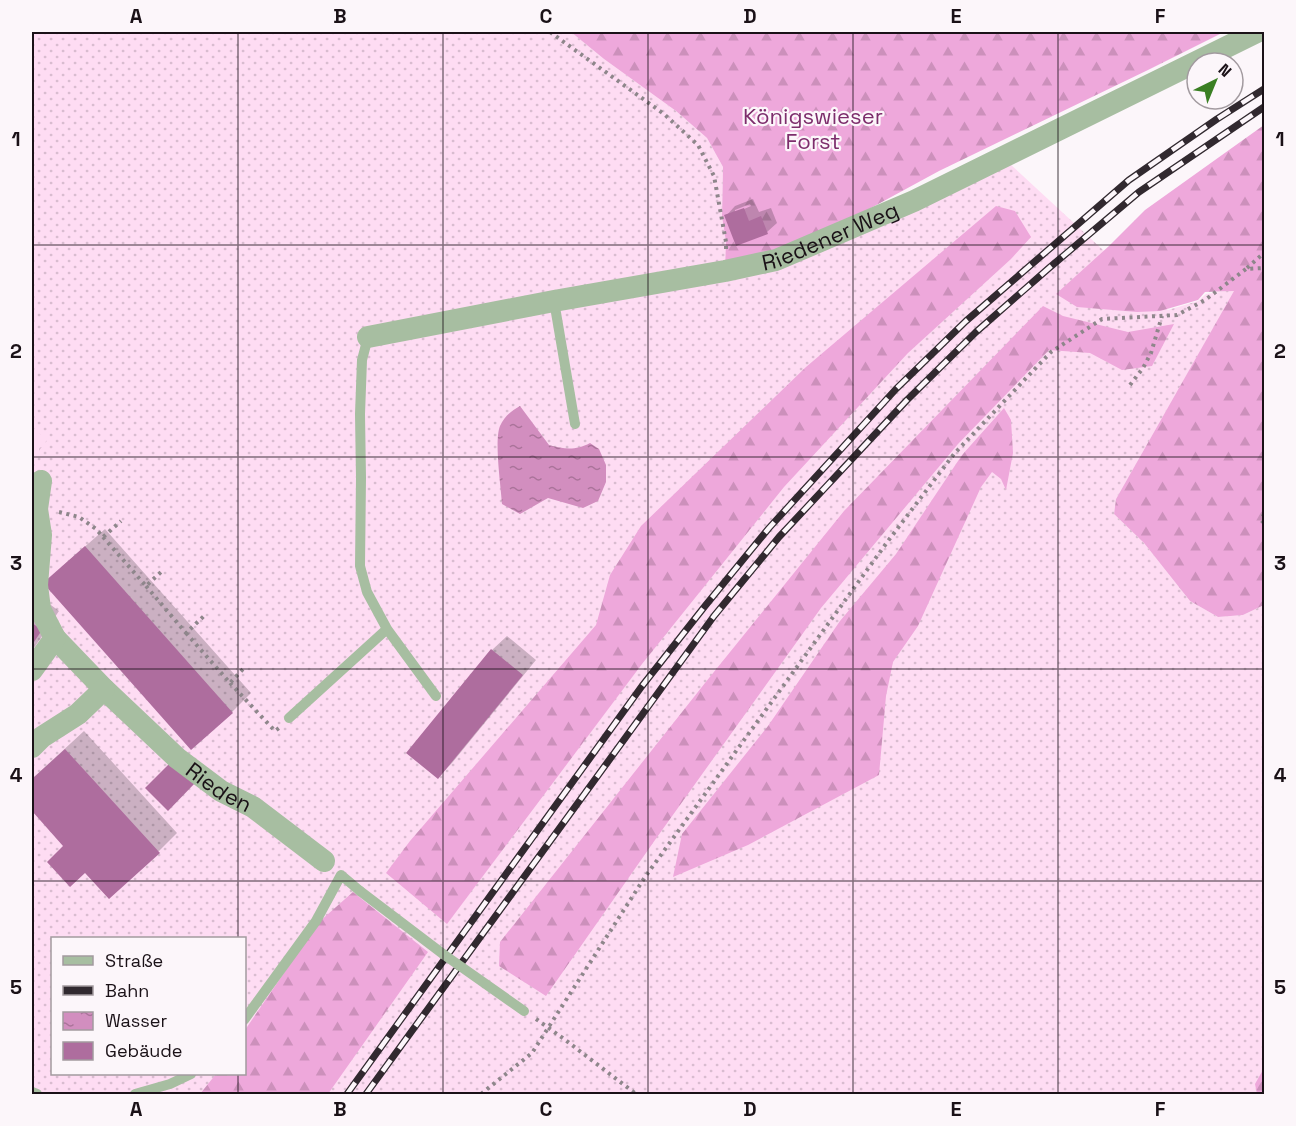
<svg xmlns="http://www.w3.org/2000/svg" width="1296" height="1126" viewBox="0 0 1296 1126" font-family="'Space Grotesk',sans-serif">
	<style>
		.grass { fill: url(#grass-dots); fill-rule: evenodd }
		.forest { fill: url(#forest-firs) }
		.cemetery { fill: url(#cemetery-stones) }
		.water { fill: url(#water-ripples) }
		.shadow { fill: #0003; fill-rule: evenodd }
		.building { fill: #ae6d9e }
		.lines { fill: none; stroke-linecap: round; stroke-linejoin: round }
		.path { stroke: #8e868b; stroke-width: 4; stroke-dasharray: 3 4.5; stroke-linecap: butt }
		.service { stroke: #a7bea1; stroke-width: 10 }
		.minor { stroke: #a7bea1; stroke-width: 22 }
		.rail-casing { stroke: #31292f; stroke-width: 7 }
		.rail { stroke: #fcf6fa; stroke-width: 4.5; stroke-dasharray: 14; stroke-linecap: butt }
		.service-bridge { stroke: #a7bea1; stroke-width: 10 }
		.grid { fill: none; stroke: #1a1117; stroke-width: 1.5; stroke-opacity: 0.55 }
		.labels { text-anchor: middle; stroke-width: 4.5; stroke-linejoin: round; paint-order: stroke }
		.park-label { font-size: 22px; fill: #7d2d6c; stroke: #fcf6fa }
		.street-label { font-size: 22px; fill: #1a1117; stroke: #fcf6fa }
		.neatline { fill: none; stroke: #1a1117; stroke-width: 2 }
		.grid-label { font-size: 20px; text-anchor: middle; font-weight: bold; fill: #1a1117 }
	</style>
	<defs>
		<pattern id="grass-dots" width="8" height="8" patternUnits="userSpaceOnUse" patternTransform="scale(1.5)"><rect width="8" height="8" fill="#fedcf3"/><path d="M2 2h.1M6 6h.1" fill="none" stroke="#d9bcd0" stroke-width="1.8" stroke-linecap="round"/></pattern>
		<pattern id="forest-firs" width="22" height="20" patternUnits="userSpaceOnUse" patternTransform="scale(1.5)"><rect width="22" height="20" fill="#eea8db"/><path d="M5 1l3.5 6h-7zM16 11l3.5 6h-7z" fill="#cc90bb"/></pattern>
		<pattern id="cemetery-stones" width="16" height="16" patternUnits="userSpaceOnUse" patternTransform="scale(1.5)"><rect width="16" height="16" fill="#fedcf3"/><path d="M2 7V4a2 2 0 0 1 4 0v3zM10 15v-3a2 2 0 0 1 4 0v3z" fill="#d9bcd0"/></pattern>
		<pattern id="water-ripples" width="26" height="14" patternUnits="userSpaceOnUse" patternTransform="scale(1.5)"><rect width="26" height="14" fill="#d28ebf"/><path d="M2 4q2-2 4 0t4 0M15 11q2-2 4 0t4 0" fill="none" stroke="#aa739a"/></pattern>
	</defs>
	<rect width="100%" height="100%" fill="#fcf6fa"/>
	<!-- grass -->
	<path class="grass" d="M32,32H571L604,59L676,111L707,138L723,167L722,216L726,242V271L881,227L1009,163L1168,310L1198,301L1206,294L1235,290L1116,499L1114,514L1144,543L1190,601L1218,617L1243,615L1264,605V1094H32ZM52,938H244V1074H52Z"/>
	<!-- forest -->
	<path class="forest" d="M571,32H1224L1148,70L939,171L847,221L725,271L726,242L722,216L723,167L707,138L676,111L604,59Z
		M1264,125V605L1243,615L1218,617L1190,601L1144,543L1114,514L1116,499L1234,291L1205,292L1198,300L1160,311L1137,312L1077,307L1056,294L1109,246L1145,210Z
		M996,206L1015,211L1031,237L1011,259L908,353L784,487L642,664L447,924L386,873L410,841L596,625L610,575L641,526L806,367Z
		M1043,306L1063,316L1128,332L1174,324L1152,366L1122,370L1090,353L1049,350L958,444L821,608L655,840L546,996L499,966L500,942L705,683L844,511Z
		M1004,408L1011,420L1013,453L1006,490L1001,479L992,472L981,487L918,626L893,662L886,696L879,775L748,845L673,877L682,834L768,726L840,621L896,554L962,455Z
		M353,892L428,952L328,1094H200L216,1074H244L245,1030L319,922Z
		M1264,1068V1094H1257L1255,1084Z"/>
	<!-- cemetery -->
	<path class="cemetery" d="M32,427L47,440L32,460Z"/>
	<!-- water -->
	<path class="water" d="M520,406L549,445C564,449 575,451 590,443L599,449L606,465V482L598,501L583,508L548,498L520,514L502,504C501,486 494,441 500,426C504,417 511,411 520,406Z"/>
	<!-- shadow -->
	<path class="shadow" d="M753,199L759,212L771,208L777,223L767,232L737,244L726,216L735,206ZM750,204L751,206L735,213V210Z
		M105,529L251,693L232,712L192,748L64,565Z
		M32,591L59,611L32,651Z
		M507,636L536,660L452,763L438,777L409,753L492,650Z
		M84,731L177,833L159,851L65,846L32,809V779Z"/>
	<!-- building -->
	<path class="building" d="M744,208L749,221L761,216L768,234L736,246L724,215Z
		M85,546L233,713L191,750L43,583Z
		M32,623L42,630L32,645Z
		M491,649L523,675L438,779L406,753Z
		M65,749L160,853L109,899L85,873L70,887L47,862L63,846L32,811V779Z
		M173,760L196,782L168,811L145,788Z"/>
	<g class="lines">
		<!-- path -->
		<path class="path" d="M550,32L664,114L698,145L714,176L726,242V250
			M1247,268L1264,253
			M1130,385L1143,368L1151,353L1162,316
			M59,512L79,517L96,529L103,537L121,521
			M1264,514L1261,520L1264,523
			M103,537L146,586L161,572
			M146,586L186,633L204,616
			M186,633L230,683L243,669
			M230,683L275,731L279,728
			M536,1019L564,1039L636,1094
			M481,1094L532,1053L645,877L888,541L954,454L1051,352L1102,319L1177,315L1205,300L1246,269L1264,268"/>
		<!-- service -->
		<path class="service" d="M554,301L575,424
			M368,337L362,360L360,414L361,478L360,566L367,592L387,629L436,696
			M289,718L387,629
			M244,1020L316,921L341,875L360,891
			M32,1092L37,1094
			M135,1094L170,1084L191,1074"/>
		<!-- minor -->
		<g class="minor">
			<path id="s1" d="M368,337L554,301L725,271L776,260L914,201L1257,32"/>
			<path id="s2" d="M41,481L37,509L41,535L37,585L40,609L55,638L104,689L177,758L221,791L253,807L324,861"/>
			<path d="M32,670L55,638"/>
			<path d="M32,747L42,737L78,714L104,689"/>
		</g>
		<defs>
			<path id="rail" d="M347,1094L642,686L705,606L769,528L896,389L966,321L1129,180L1217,119L1264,89
				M366,1094L714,616L779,537L907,400L976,332L1049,268L1139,192L1264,107"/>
		</defs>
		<!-- rail casing -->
		<use href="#rail" class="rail-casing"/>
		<!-- rail -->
		<use href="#rail" class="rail"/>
		<!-- service-bridge -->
		<path class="service-bridge" d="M360,891L443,954L524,1011"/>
	</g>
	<!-- grid -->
	<path class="grid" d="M238,32V938M443,32V1094M648,32V1094M853,32V1094M1058,32V1094M32,245H1264M32,457H1264M32,669H1264M32,881H1264M238,1074V1094"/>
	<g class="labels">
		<!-- park labels -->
		<g class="park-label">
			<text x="813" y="124">Königswieser<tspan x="813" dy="25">Forst</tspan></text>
		</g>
		<!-- street labels -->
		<g class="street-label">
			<text dy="8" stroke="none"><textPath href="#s1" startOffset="474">Riedener Weg</textPath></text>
			<text dy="8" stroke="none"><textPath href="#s2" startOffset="384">Rieden</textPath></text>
		</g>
	</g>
	<!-- border -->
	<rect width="1296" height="1126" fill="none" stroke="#fcf6fa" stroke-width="66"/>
	<!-- legend -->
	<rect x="51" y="937" width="195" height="138" fill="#fcf6fa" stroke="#a29a9f" stroke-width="1.5"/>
	<rect x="63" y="956" width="30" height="9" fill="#a7bea1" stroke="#a29a9f" stroke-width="1.5"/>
	<text x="105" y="967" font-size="18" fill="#1a1117">Straße</text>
	<rect x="63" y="986" width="30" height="9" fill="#31292f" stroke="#a29a9f" stroke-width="1.5"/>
	<text x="105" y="997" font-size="18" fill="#1a1117">Bahn</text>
	<rect x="63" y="1012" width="30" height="18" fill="url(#water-ripples)" stroke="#a29a9f" stroke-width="1.5"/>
	<text x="105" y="1027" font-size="18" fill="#1a1117">Wasser</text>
	<rect x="63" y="1042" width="30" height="18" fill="#ae6d9e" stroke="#a29a9f" stroke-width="1.5"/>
	<text x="105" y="1057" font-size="18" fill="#1a1117">Gebäude</text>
	<!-- north arrow -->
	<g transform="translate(1215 81) rotate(43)"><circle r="28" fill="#fcf6fa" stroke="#a29a9f" stroke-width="1.5"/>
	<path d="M0-4.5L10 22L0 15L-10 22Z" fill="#3a7f23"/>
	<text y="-9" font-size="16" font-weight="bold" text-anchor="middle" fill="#1a1117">N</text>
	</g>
	<rect x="33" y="33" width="1230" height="1060" class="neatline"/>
	<g class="grid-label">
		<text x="136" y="23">A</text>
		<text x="340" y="23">B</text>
		<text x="546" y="23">C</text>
		<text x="750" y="23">D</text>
		<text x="956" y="23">E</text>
		<text x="1160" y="23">F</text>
		<text x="16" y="146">1</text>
		<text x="1280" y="146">1</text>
		<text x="16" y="358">2</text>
		<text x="1280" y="358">2</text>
		<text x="16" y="570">3</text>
		<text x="1280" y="570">3</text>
		<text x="16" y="782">4</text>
		<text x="1280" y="782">4</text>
		<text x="16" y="994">5</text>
		<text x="1280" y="994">5</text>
		<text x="136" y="1116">A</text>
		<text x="340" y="1116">B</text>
		<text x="546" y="1116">C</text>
		<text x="750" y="1116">D</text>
		<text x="956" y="1116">E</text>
		<text x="1160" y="1116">F</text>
	</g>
</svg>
